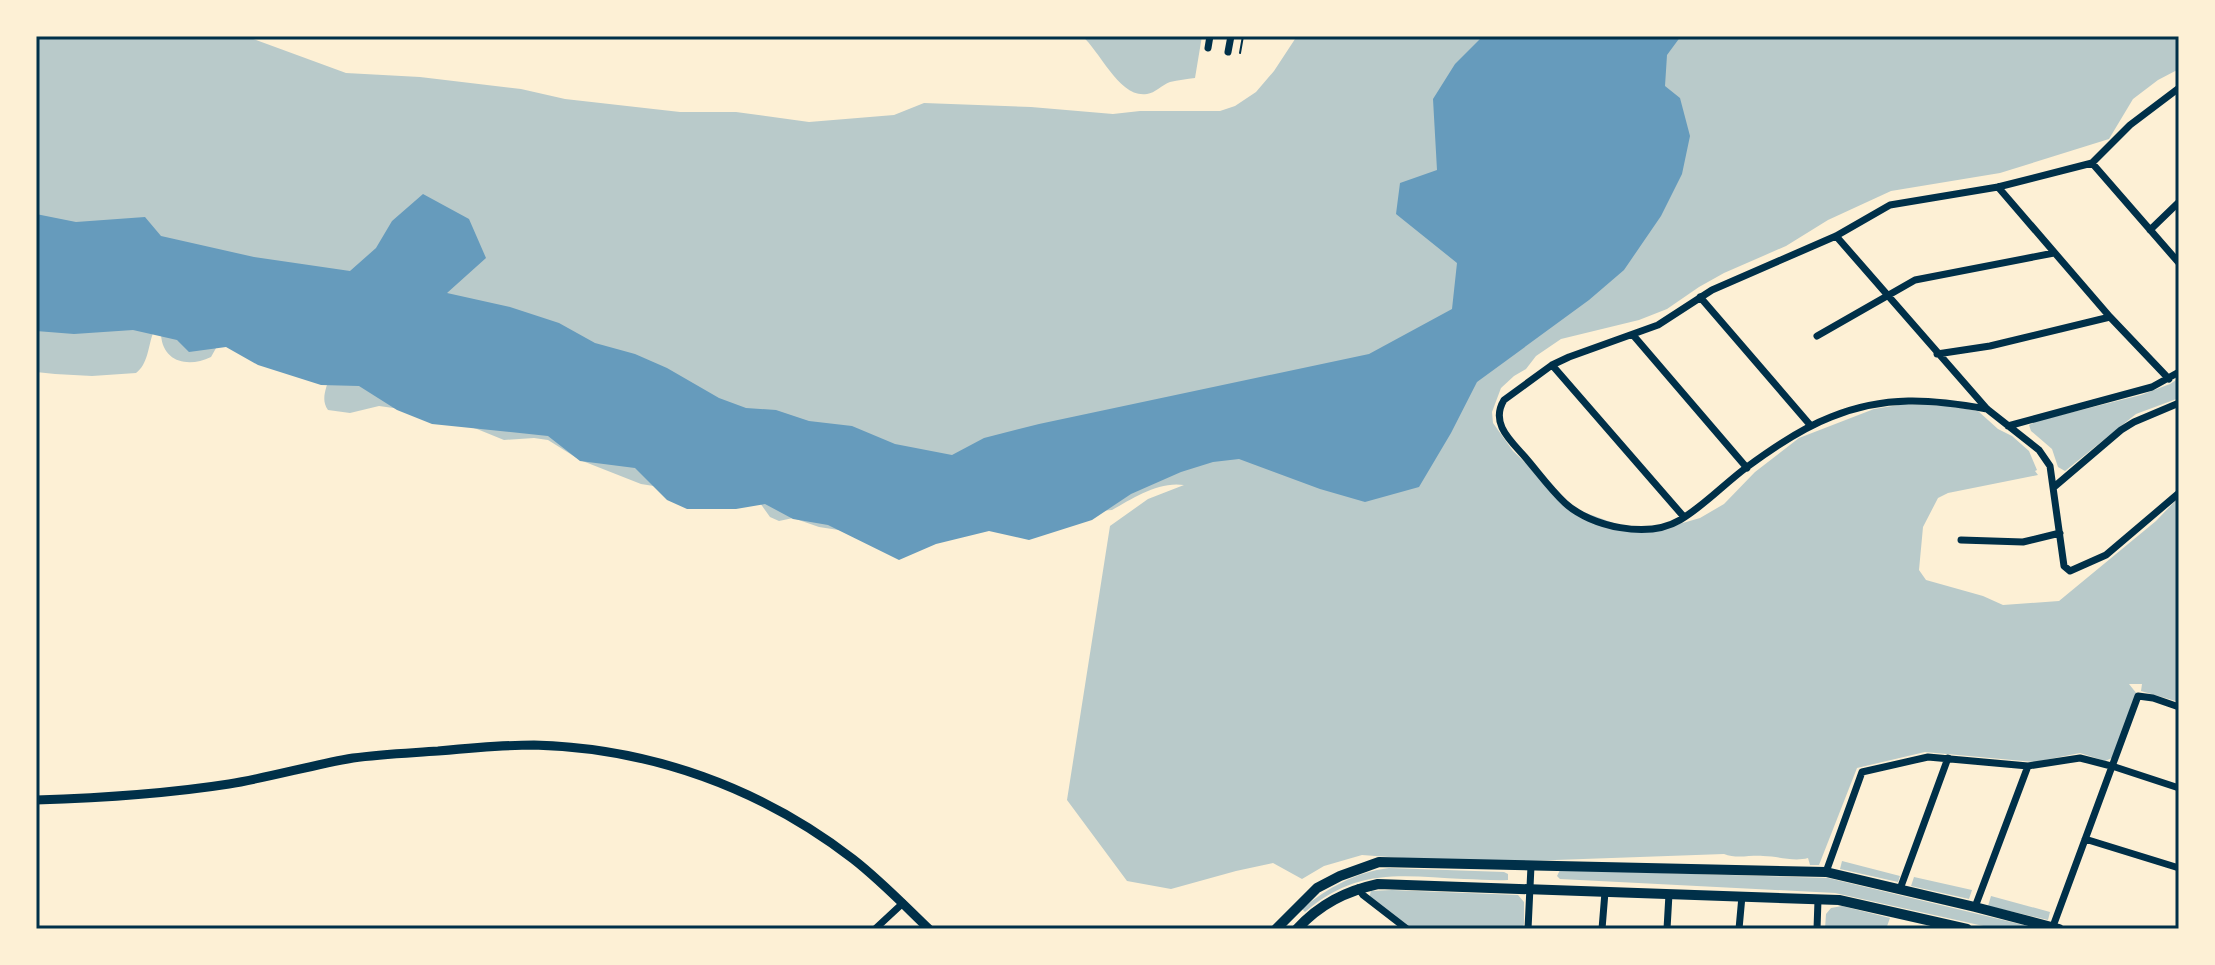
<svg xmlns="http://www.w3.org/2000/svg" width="2215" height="965" viewBox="0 0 2215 965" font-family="Arial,sans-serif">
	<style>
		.green { fill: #b9caca }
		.water { fill: #669bbc }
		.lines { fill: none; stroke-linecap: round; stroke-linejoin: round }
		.path { stroke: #003049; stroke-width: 2 }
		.minor { stroke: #003049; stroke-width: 7 }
		.tertiary { stroke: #003049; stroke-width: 9 }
		.secondary { stroke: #003049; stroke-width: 10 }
		.neatline { fill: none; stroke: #003049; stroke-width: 3 }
	</style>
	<rect width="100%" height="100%" fill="#fdf0d5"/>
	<!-- green -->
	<path class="green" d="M36,36H245L346,73L420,77L521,89L565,99L680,112H736L809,122L894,115L924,103L1031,107L1113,114L1140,111H1220L1235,106L1256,92L1274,71L1297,36H2179V69L2158,80L2133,99L2109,139L2000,173L1891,191L1828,220L1786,246L1724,273L1699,287L1667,309L1639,320L1561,339L1536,356L1526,369L1514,376L1501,388L1492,412L1493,423L1513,451L1567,503L1578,510L1619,525L1662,529L1700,518L1724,504L1755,472L1799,438L1874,409L1905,404L1950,406L1978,411L1998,429L2012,436L2029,451L2037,470L2035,471L2038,475L1948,493L1938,498L1923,527L1919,570L1926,580L1983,596L2003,605L2059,601L2156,521L2179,497V702L2141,691L2142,684H2129L2137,694L2112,758L2105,761L2080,753L2035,762L1925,752L1857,768L1819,865H1810L1808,858C1793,862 1778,856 1763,856C1750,855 1736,859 1724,854L1527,861L1429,860L1362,855L1324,866L1302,879L1273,863L1236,871L1171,889L1127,881L1067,800L1110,526L1148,499L1184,485C1159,481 1133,498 1112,510L845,531L819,527L793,518L779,521L770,517L760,503L641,484L580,460L548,440L534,438L504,440L477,429L422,412L379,406L350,413L328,410C320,399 327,387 330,375L220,341L211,357C188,368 163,362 161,335L153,333C148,347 148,364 136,373L92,376L55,374L36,372Z
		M1082,36H1202L1195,78C1187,79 1178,80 1170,82C1162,85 1155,93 1147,94C1120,99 1100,51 1082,36Z
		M2179,378V398L2136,414L2065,471L2058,467L2052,449L2031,431L2029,425L2037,421L2141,395L2170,384Z
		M1842,861L1900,876L1898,882L1840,869Z
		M1389,868L1504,872L1508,874V880C1494,881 1478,879 1464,879C1402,876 1357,867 1305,912L1302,909C1327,888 1356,872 1389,868Z
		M1560,870L1828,878L2032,927V929H1997L1835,893L1560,879L1557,876Z
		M1914,877L1972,890L1969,899L1911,886Z
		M1392,890L1518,895L1524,902V924L1522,929H1411L1369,898L1371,891Z
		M1991,896L2050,912L2048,920L1988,906Z
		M1842,906L1890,918L1886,929H1825L1826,914L1831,908Z"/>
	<!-- water -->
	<path class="water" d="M1483,36H1681L1667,55L1665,86L1680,98L1690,136L1682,174L1661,216L1624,270L1589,300L1477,382L1451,433L1419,487L1365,502L1320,489L1239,459L1213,462L1181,472L1131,494L1092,520L1029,540L989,531L936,544L899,560L828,525L793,519L765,504L736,509H687L667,500L635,468L580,461L548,436L432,424L397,410L359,386L321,385L258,365L226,347L189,352L177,340L133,330L74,334L36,331V214L76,222L145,217L161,236L254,257L350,271L376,248L392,221L423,194L469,219L486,258L447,293L510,307L559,323L595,343L635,354L667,368L719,398L746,408L776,410L809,421L852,426L895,444L952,455L984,438L1039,424L1369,354L1452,309L1457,263L1396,214L1400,183L1437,170L1433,99L1455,64Z"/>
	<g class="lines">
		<!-- path -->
		<path class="path" d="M1240,53L1243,36"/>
		<!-- minor -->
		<path class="minor" d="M1208,48L1210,36
			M1228,52L1231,36
			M2092,163L2179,263
			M1998,187L2110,317L2169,379
			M2150,230L2179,202
			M1836,236L1987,409L2039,450L2050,466L2064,566L2070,571L2106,555L2179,493
			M1700,297L1811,426
			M1633,335L1747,468
			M1817,336L1915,280L2054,253
			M1937,354L1990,346L2110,317
			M1552,365L1684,517
			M1987,409C1931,399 1885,395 1831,417C1805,427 1770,450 1747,467C1724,484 1705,505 1680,520C1648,539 1591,527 1565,503C1550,489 1538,472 1525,457C1510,440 1490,423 1504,400L1552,365L1569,357L1658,325L1712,290L1836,236L1890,205L1998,187L2092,163L2130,125L2179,88
			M2008,426L2152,387L2179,372
			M2054,487L2121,430L2134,422L2179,403
			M1961,540L2023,542L2060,533
			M2085,839L2179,868
			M1826,872L1862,772L1928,757L2028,766L2080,758L2115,767L2179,788
			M1358,888L1363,895L1407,929
			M1900,889L1948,758
			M1975,907L2028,766
			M875,929L903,903
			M1528,929L1531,866
			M1602,929L1605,892
			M1667,929L1669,894
			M1739,929L1742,896
			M1817,929L1818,900
			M2052,929L2138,696L2153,698L2179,707"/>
		<!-- tertiary -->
		<path class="tertiary" d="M36,800C100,798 165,794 229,784C271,777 312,765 353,758C381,754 410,753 438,751C470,748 502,745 534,745C651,748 761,788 853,859C880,880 904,905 929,929"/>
		<!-- secondary -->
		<path class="secondary" d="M1276,929L1317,888L1340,876L1379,862L1826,872L1975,907L2059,929
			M1297,929C1320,904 1346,891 1378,884L1839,900L1967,929"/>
	</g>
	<!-- border -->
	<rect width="2215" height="965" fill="none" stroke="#fdf0d5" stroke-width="76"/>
	<rect x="38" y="38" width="2139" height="889" class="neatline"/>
</svg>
